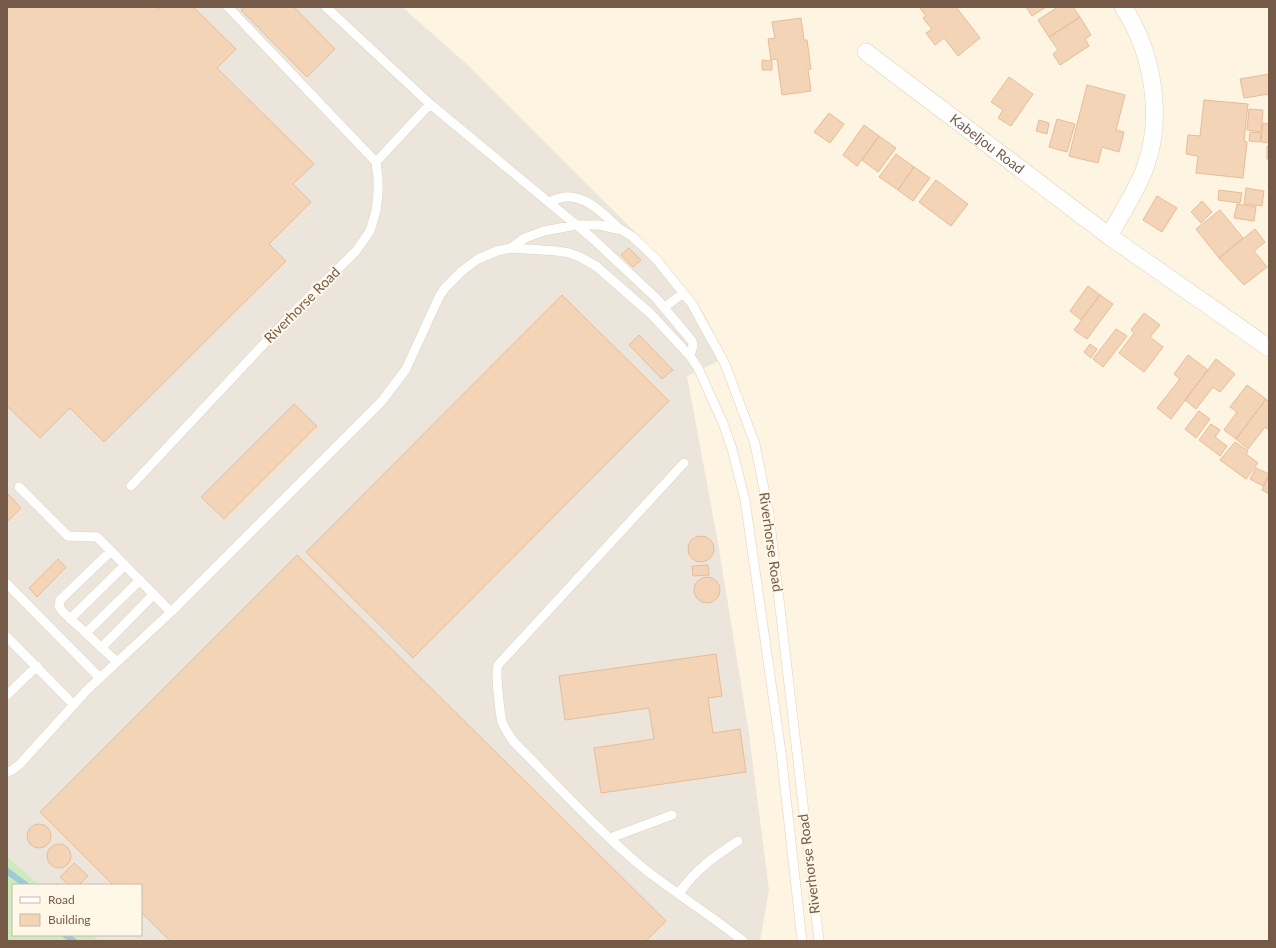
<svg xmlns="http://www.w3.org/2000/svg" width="1276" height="948" viewBox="0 0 1276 948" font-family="Lato,sans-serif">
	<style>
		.industrial { fill: #ebe5dc }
		.green { fill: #cdebbf }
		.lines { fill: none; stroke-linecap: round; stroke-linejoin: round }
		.stream { stroke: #9bcad9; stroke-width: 6 }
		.building { fill: #f4d4b7; stroke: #e7bc97 }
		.lane-casing { stroke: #e1d1bc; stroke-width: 10 }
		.street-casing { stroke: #e1d1bc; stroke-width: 18 }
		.lane { stroke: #fff; stroke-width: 9 }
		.street { stroke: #fff; stroke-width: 17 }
		.labels { text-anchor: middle; stroke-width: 4; stroke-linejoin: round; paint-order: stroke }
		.street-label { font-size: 14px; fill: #755b47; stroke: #fff8e8 }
	</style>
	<rect width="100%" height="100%" fill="#fdf4e1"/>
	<!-- industrial -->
	<path class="industrial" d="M7,7H402L470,67L642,239L703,312L725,358L687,376L718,543L748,727L769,890L760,941H99L92,935H141V885H39L7,856Z"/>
	<!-- green -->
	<path class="green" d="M7,856L39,885H13V935H92L99,941H7Z"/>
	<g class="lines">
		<!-- stream -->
		<path class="stream" d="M7,871L26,885
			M65,935L74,941"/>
	</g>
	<!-- building -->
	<path class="building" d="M7,7H156L159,10L161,7H193L236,49L217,68L314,164L293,184L311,202L269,244L286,261L104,442L70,408L40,438L7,406Z
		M245,7H294L335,49L307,77L241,10Z
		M919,7H956L980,38L958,56L944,38L935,45L926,33L932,29L923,18L926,16Z
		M1026,7H1046L1032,16Z
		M1058,7H1073L1080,17L1049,37L1038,20Z
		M1080,17L1091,35L1085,39L1089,46L1060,65L1053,54L1058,50L1049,37Z
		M801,18L804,40H807L811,69H808L811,91L782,95L777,59L771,60L768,39L775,38L772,22Z
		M762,60L772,61V70H762Z
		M1269,74V94L1244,98L1240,79Z
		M1009,77L1033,94L1011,126L998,118L1003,110L991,102Z
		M1087,85L1125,95L1116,130L1124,132L1119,152L1102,147L1098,163L1069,156Z
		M1204,100L1248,104L1244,141L1247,142L1243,178L1196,173L1198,156L1186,154L1188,135L1200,136Z
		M1249,109L1263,110L1261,132L1247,130Z
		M829,113L844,124L830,143L814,132Z
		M1057,119L1075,124L1067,152L1049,147Z
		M1039,120L1049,123L1047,134L1036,131Z
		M1263,123L1269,124V143L1261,142Z
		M864,125L879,136L857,166L843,155Z
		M1250,132L1261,133L1260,142L1249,141Z
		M879,136L896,148L878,172L862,160Z
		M1267,146H1269V159H1267Z
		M896,154L914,167L898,190L879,177Z
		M914,167L930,178L913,201L898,190Z
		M936,180L968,204L951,226L919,202Z
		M1246,188L1264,191L1262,206L1244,204Z
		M1219,190L1242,193L1240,203L1218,200Z
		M1157,196L1177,208L1162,232L1143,220Z
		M1202,201L1212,212L1201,223L1191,212Z
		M1237,204L1256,207L1254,221L1234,218Z
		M1220,210L1243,238L1219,258L1196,229Z
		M1255,229L1265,242L1254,251L1267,267L1244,285L1219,258Z
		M629,248L641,260L633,267L621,255Z
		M1088,286L1100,295L1081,320L1070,311Z
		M562,295L669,401L413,658L306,552Z
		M1100,295L1113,304L1087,339L1074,330Z
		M1144,313L1160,325L1150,337L1163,347L1144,372L1119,353L1134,333L1131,330Z
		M1116,329L1127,336L1103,367L1093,359Z
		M639,335L673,370L662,379L629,345Z
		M1090,344L1097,349L1091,358L1084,352Z
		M1188,355L1208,370L1171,419L1157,408L1180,379L1174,374Z
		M1216,359L1235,374L1220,392L1213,387L1196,409L1185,400Z
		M1247,385L1266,399L1236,439L1224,430L1237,412L1230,407Z
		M1266,399L1269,402V430L1265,427L1248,449L1236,439Z
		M294,404L317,426L224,519L201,497Z
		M1199,411L1210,419L1196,438L1185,429Z
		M1211,424L1220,430L1215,437L1227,446L1220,456L1199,440Z
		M1235,442L1248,451L1246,454L1258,463L1246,479L1220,460Z
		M1256,468L1269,474L1263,486L1250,479Z
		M1269,476V494L1262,490Z
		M7,493L21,508L7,522Z
		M688 549a13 13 0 1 1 26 0a13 13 0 1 1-26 0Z
		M297,555L666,921L646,941H170L141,912V885H113L40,812Z
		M58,559L66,567L37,597L29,588Z
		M708,565L709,575L693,576L692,566Z
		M694 590a13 13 0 1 1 26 0a13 13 0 1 1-26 0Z
		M716,654L722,696L708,698L713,733L740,729L746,772L601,793L594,748L654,739L649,708L565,720L559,676Z
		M27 836a12 12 0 1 1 24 0a12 12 0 1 1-24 0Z
		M47 856a12 12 0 1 1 24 0a12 12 0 1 1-24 0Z
		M74,863L88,876L79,885H69L60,877Z"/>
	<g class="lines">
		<defs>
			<path id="lane" d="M228,7L376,162
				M326,7L430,104L592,238L656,298L692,341L693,346L690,356
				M376,162L430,104
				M549,202C554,200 559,198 564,197C586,194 605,216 620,229
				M511,248L525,238L544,231L576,225H599L622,230L633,237L656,259L692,304L725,364L755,444L769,514L819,941
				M665,307L683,293
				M684,463L498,665C495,671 500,714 502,722C505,729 509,735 513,741C556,784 600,833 647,871C678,895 712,916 743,941
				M131,486L292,314L356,251L370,231L376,211L378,192V178L376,162
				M19,487L68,536L97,537L171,612
				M111,551L60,600L59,606L62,611L117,662
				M7,584L100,678
				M70,619L125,565
				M86,633L140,580
				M7,637L74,705
				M101,648L154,594
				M7,695L37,666
				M7,772L11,771L20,764L87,690L171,612L382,401L406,369L439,297L445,288L462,271L478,259L497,251L511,248L557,251L569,253L580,257L596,266L651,314L690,356L698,368L723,423L732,449L745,500L781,752L802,941
				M610,838L672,815
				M679,893C697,868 713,858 738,841"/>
			<g id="street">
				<path id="s1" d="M866,52L1109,236L1269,348"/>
				<path d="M1109,236C1121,214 1136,192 1145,168C1164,117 1153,52 1123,7"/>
			</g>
		</defs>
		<!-- lane casing -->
		<use href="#lane" class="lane-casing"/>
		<!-- street casing -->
		<use href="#street" class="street-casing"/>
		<!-- lane -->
		<use href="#lane" class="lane"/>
		<!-- street -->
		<use href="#street" class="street"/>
	</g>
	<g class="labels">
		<!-- street labels -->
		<g class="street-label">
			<text dy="5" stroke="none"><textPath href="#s1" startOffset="152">Kabeljou Road</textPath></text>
			<text transform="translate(302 305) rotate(-45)" y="5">Riverhorse Road</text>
			<text transform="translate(771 542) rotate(82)" y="5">Riverhorse Road</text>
			<text transform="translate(809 864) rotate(-97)" y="5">Riverhorse Road</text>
		</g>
	</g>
	<!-- border -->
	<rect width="1276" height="948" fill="none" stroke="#755b47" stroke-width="16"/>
	<!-- legend -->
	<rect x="12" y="884" width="130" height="52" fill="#fff8e8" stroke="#c8b9a8"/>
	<rect x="20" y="897" width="20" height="6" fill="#ffffff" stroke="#c8b9a8"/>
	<text x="48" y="904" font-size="12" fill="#755b47">Road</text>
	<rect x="20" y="914" width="20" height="12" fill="#f4d4b7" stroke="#c8b9a8"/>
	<text x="48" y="924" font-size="12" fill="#755b47">Building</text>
</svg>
